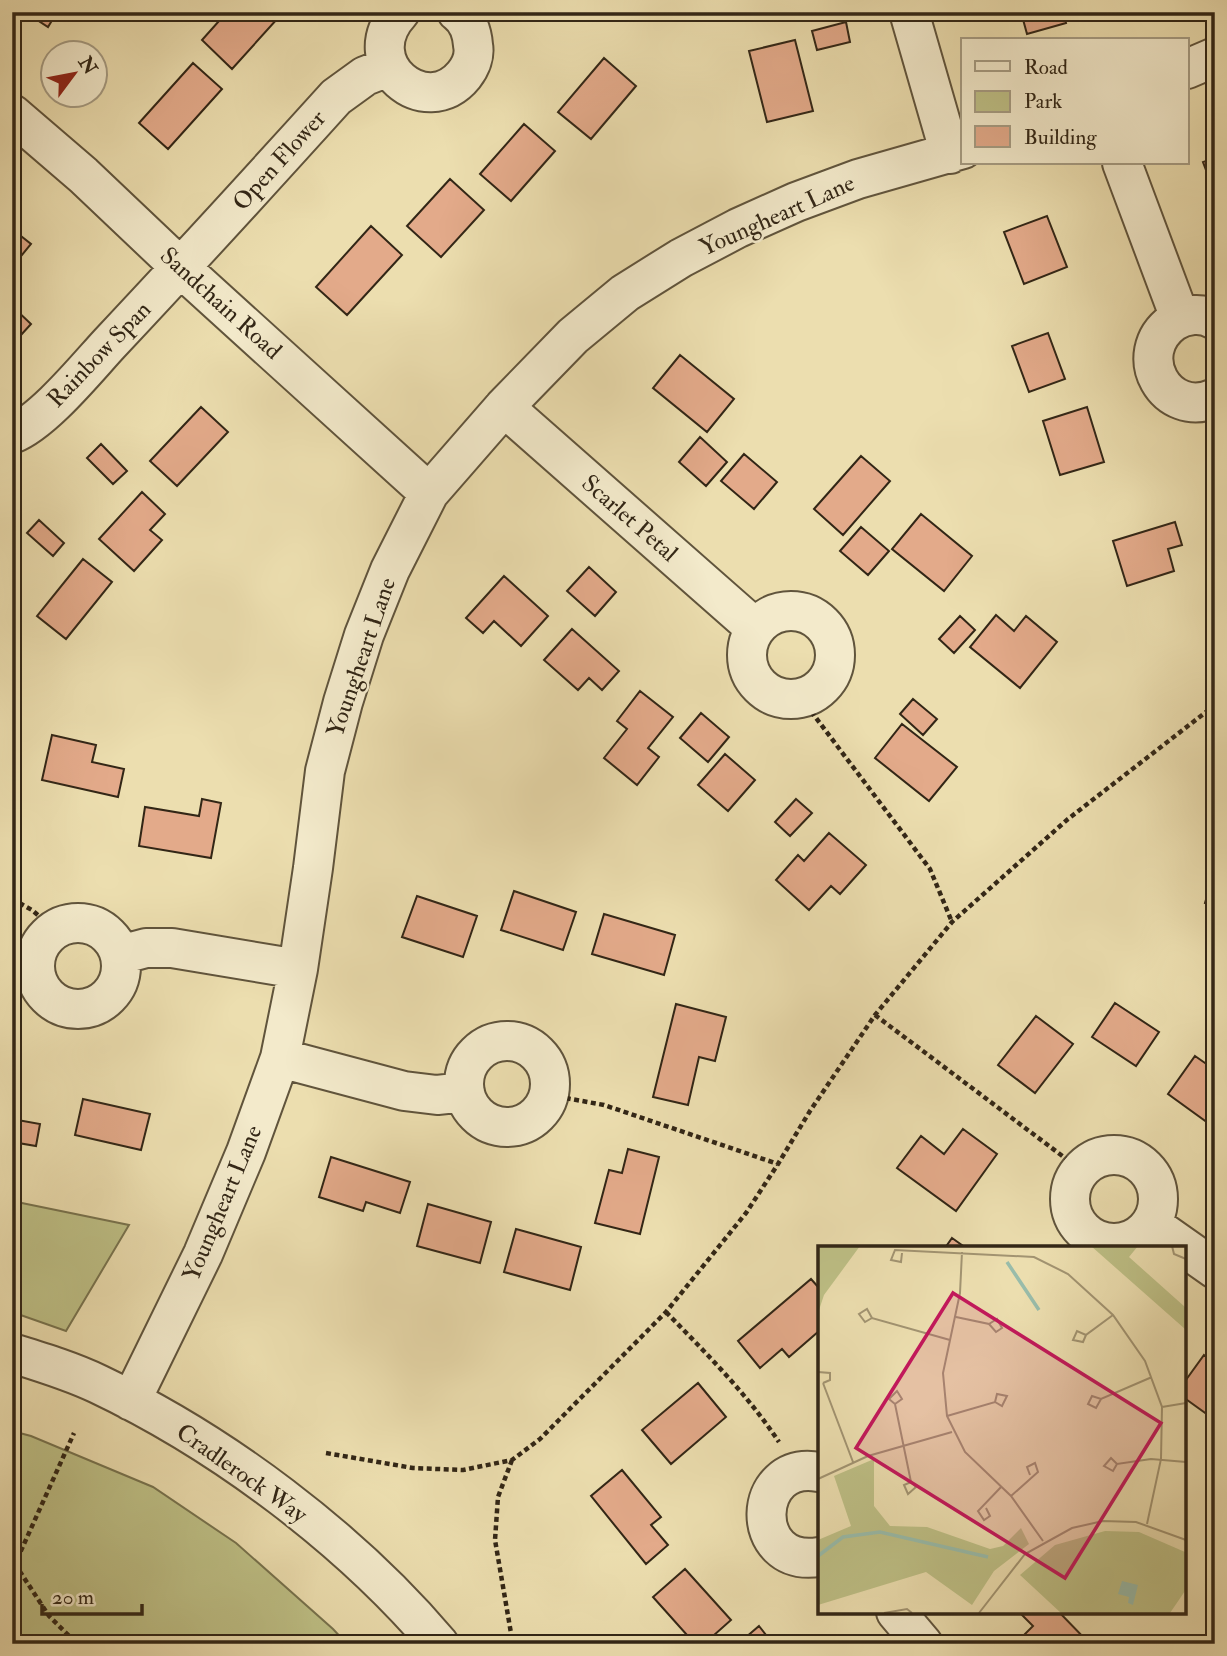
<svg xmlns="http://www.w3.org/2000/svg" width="1227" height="1656" viewBox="0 0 1227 1656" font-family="'IM FELL Double Pica',serif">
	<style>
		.green { fill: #bec086; stroke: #78734e; stroke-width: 2 }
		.building { fill: #e3aa8a; stroke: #322616; stroke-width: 2 }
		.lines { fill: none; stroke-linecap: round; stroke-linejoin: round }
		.minor-casing { stroke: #60543c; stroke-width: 42 }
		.path { stroke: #322616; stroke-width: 4.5; stroke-dasharray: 5 3.5; stroke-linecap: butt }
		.minor { stroke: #f3eacb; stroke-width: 38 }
		.labels { text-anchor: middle; stroke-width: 5; stroke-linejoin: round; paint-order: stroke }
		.street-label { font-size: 24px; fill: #322616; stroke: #f3eacb }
		.inset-river { fill: none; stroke: #99bcaa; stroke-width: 3.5 }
		.inset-road { fill: none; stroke: #a29472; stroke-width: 2 }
		.view { fill: #c2185b; fill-opacity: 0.15; stroke: #c2185b; stroke-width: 3.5 }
		.inset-edge { fill: none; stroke: #322616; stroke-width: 3.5 }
	</style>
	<rect width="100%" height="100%" fill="#ecdeaf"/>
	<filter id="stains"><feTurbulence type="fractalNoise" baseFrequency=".00286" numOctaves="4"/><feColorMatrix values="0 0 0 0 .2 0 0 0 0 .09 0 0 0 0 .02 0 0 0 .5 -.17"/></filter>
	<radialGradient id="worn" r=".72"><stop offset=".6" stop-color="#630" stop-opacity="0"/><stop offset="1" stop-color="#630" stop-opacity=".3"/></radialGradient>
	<!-- green -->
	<path class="green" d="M12,1201L129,1225L66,1331L12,1312Z
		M12,1431L31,1436L153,1487L236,1543L333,1629L347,1644H12Z"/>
	<!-- building -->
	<path class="building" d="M25,12H57L48,27Z
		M227,12H272L278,18L232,69L202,40Z
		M1021,12H1063L1066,23L1027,34Z
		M846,22L850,42L817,50L812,31Z
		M795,40L813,111L767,122L749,51Z
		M604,58L636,86L591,139L558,112Z
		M193,63L222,89L168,149L139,123Z
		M524,124L555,151L511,201L480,174Z
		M1215,158V194L1203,162Z
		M450,179L484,210L441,257L407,226Z
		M1047,216L1067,267L1024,284L1004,232Z
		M371,226L402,255L347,315L316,287Z
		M12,229L31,244L12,267Z
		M12,306L31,324L21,335L12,326Z
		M1048,333L1065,379L1029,392L1012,346Z
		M680,355L734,399L707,432L653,388Z
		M201,407L228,432L177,486L150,461Z
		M1087,407L1104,462L1060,475L1043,421Z
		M700,437L727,462L706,486L679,462Z
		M101,444L127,471L113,484L87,458Z
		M744,454L777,482L754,509L721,481Z
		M861,456L890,481L843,535L814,509Z
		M142,492L165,514L150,530L162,540L134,571L99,539Z
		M921,514L972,556L944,591L892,549Z
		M39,520L64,543L53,556L27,533Z
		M1175,522L1182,545L1168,549L1174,571L1127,586L1113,541Z
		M861,527L889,551L868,575L840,551Z
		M83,559L112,582L66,639L37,616Z
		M589,567L616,592L595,616L567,591Z
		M504,576L548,616L521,646L494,621L483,633L466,618Z
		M996,615L1014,631L1026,616L1057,642L1020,688L970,647Z
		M960,616L975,630L954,653L939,639Z
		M572,629L619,671L602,690L589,678L578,690L544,660Z
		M640,691L673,717L648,748L659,757L637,785L604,758L627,729L617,721Z
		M913,699L937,719L923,735L900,714Z
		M701,713L729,737L708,762L680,738Z
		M902,724L957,767L929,801L875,758Z
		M52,735L96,745L92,762L124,769L118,797L42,780Z
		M725,754L755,780L728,811L698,785Z
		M202,799L221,803L211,858L139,846L145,807L199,816Z
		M796,799L812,813L790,836L775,822Z
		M829,833L866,865L840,894L831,886L809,910L776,880L798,855L804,861Z
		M1215,869V905L1205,903Z
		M514,891L576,912L563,950L501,930Z
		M417,896L477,916L463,957L402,937Z
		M604,914L675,935L664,975L592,954Z
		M1115,1003L1159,1032L1136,1066L1092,1037Z
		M676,1004L726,1017L715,1061L699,1057L688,1105L653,1097Z
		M1036,1016L1073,1044L1035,1093L998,1065Z
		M1195,1056L1215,1070V1128L1168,1094Z
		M83,1099L150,1114L141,1150L75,1135Z
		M12,1119L40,1124L36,1146L18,1143L16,1155H12Z
		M963,1129L997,1154L956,1211L897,1168L921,1136L944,1154Z
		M628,1149L659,1157L640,1234L595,1223L609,1170L622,1173Z
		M331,1157L410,1182L400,1213L366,1202L363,1211L319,1197Z
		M428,1204L491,1222L480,1263L417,1246Z
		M516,1229L581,1247L570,1290L504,1272Z
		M952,1238L966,1248H945Z
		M811,1279L819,1288V1331L789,1357L782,1349L760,1368L738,1341Z
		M1204,1355L1215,1363V1420L1183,1397V1384Z
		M698,1383L726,1417L671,1464L642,1430Z
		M622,1470L661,1517L651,1525L668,1545L646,1564L591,1496Z
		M685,1569L731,1620L704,1644H695L653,1597Z
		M1019,1612H1059L1090,1644H1031L1023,1636L1033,1626Z
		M759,1626L773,1644H738Z"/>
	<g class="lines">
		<defs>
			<path id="minor" d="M400,12C353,63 426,122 464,75C471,66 475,55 473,45C472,32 468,20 457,12
				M909,12L950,154
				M1187,69L1215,57
				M12,114L83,175L181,268L429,493
				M1122,163L1180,318
				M1215,320C1202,312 1185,314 1173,322C1129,354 1166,420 1215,398
				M504,407L755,628
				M12,434C43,422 86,369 109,344C186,262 261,180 336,97L365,76L388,67
				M747 655a44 44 0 1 1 88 0a44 44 0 1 1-88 0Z
				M35 966a43 43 0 1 1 86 0a43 43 0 1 1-86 0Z
				M120,955L146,948H172L298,969
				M464 1084a43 43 0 1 1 86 0a43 43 0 1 1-86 0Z
				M280,1058L404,1091L437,1095L465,1092
				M1070 1199a44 44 0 1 1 88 0a44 44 0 1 1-88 0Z
				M1151,1224L1215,1269
				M12,1353C41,1362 71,1371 98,1384C222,1443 349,1538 439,1644
				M131,1401L203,1254L246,1152L280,1058L298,969L313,868L325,771L343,702L364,635L390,570L429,493L504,407L573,336L625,293L681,258L738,228L796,202L858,179L963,149
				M819,1472C751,1459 747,1568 819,1557
				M896,1612L923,1644"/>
		</defs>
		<!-- minor casing -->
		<use href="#minor" class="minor-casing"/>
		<!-- path -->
		<path class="path" d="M801,698L930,869L952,922
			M12,899L32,910L55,930
			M875,1015L1081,1170
			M549,1095L604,1105L778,1164
			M666,1312C706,1353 747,1394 779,1442
			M326,1453L413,1468L463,1470L512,1460L540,1439L666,1312L746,1213L778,1164L810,1111L875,1015L952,922L1068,819L1215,705
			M512,1460L498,1497L495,1540L512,1639
			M15,1564L49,1616L77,1644
			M12,1565L15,1564L74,1433"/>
		<!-- minor -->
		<use href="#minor" class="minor"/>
	</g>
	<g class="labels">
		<!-- street labels -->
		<g class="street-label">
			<text transform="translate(279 160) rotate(-48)" y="8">Open Flower</text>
			<text transform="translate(777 215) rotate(-24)" y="8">Youngheart Lane</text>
			<text transform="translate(221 303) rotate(42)" y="8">Sandchain Road</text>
			<text transform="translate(99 354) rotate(-46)" y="8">Rainbow Span</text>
			<text transform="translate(630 518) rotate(41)" y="8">Scarlet Petal</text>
			<text transform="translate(361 657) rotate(-71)" y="8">Youngheart Lane</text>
			<text transform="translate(222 1203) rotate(-67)" y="8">Youngheart Lane</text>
			<text transform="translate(242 1473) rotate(35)" y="8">Cradlerock Way</text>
		</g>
	</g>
	<!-- overview -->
	<g transform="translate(818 1246)">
		<rect width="368" height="368" fill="#ecdeaf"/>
		<path d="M0,0H42L6,49L0,67ZM320,0L311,11L367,61V83L273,0ZM56,213V260L72,280L109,281L172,303L185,300L203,282L211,298L176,325L154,359L108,326L0,359V294L33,280L16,230ZM287,285L321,286L367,306V345L352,367H243L202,329L237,299Z" fill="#bec086"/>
		<path d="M304,335L320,339L315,359L310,357L311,351L300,348Z" fill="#99bcaa"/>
		<path class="inset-river" d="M189,16L221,64M0,310L25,291L62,286L170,311"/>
		<path class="inset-road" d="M354,0L356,8L368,13M144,6L142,47L125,127L129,170L147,206L193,250L225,295M84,7L83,16L73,14L77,4L216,11L250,28L295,69L327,115L344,161L343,213L329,278M138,71L171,78L178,86L184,82L179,73L171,78M54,72L49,63L41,68L47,76L54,72L132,94M268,89L259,85L255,94L265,96L268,89L295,69M0,126L12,127V134L5,137M5,137L35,216M283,153L278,162L270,158L274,150L283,153L334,131M77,158L84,153L79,145L71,153L77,158L93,236L98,241L90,248L86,239L93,236M344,161L368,157M129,170L177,156L184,160L189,150L179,148L177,156M299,218L295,225L286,220L293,212L299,218L333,213L368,216M0,233L50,210L134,186M193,250L220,226L217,217L209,221L212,229M168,262L172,270L166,274L160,265L184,240M66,367L89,363L94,367M161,367L207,308L254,282L285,275L318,276L368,294"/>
		<path class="view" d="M135,47L343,177L247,332L38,202Z"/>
		<rect width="368" height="368" class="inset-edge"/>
	</g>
	<!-- margin -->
	<rect width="1227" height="1656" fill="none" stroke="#ecdeaf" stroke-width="42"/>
	<rect x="14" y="14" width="1199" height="1628" fill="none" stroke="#322616" stroke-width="3.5"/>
	<rect x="21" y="21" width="1185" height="1614" fill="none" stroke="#322616" stroke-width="2"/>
	<!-- legend -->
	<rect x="961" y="38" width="228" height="126" fill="#f3eacb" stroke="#a69c83" stroke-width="2"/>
	<rect x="975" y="61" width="35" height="10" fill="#f3eacb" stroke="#a69c83" stroke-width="2"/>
	<text x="1024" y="74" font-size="21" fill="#322616">Road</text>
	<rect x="975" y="91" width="35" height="21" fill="#bec086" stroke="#a69c83" stroke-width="2"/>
	<text x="1024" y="108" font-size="21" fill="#322616">Park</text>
	<rect x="975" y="126" width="35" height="21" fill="#e3aa8a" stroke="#a69c83" stroke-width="2"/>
	<text x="1024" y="144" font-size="21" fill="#322616">Building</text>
	<!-- north arrow -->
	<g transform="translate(74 74) rotate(58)"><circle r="33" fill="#f3eacb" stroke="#a69c83" stroke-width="2"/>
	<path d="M0-5L12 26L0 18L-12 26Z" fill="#8f2418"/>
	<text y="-10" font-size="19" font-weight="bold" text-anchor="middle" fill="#322616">N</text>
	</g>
	<!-- scale -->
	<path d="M42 1604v10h100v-10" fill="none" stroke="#322616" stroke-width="3.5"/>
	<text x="52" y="1604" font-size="21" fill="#322616" stroke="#f3eacb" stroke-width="5" paint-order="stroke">20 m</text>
	<rect width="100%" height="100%" filter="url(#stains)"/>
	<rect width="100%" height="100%" fill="url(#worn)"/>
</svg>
